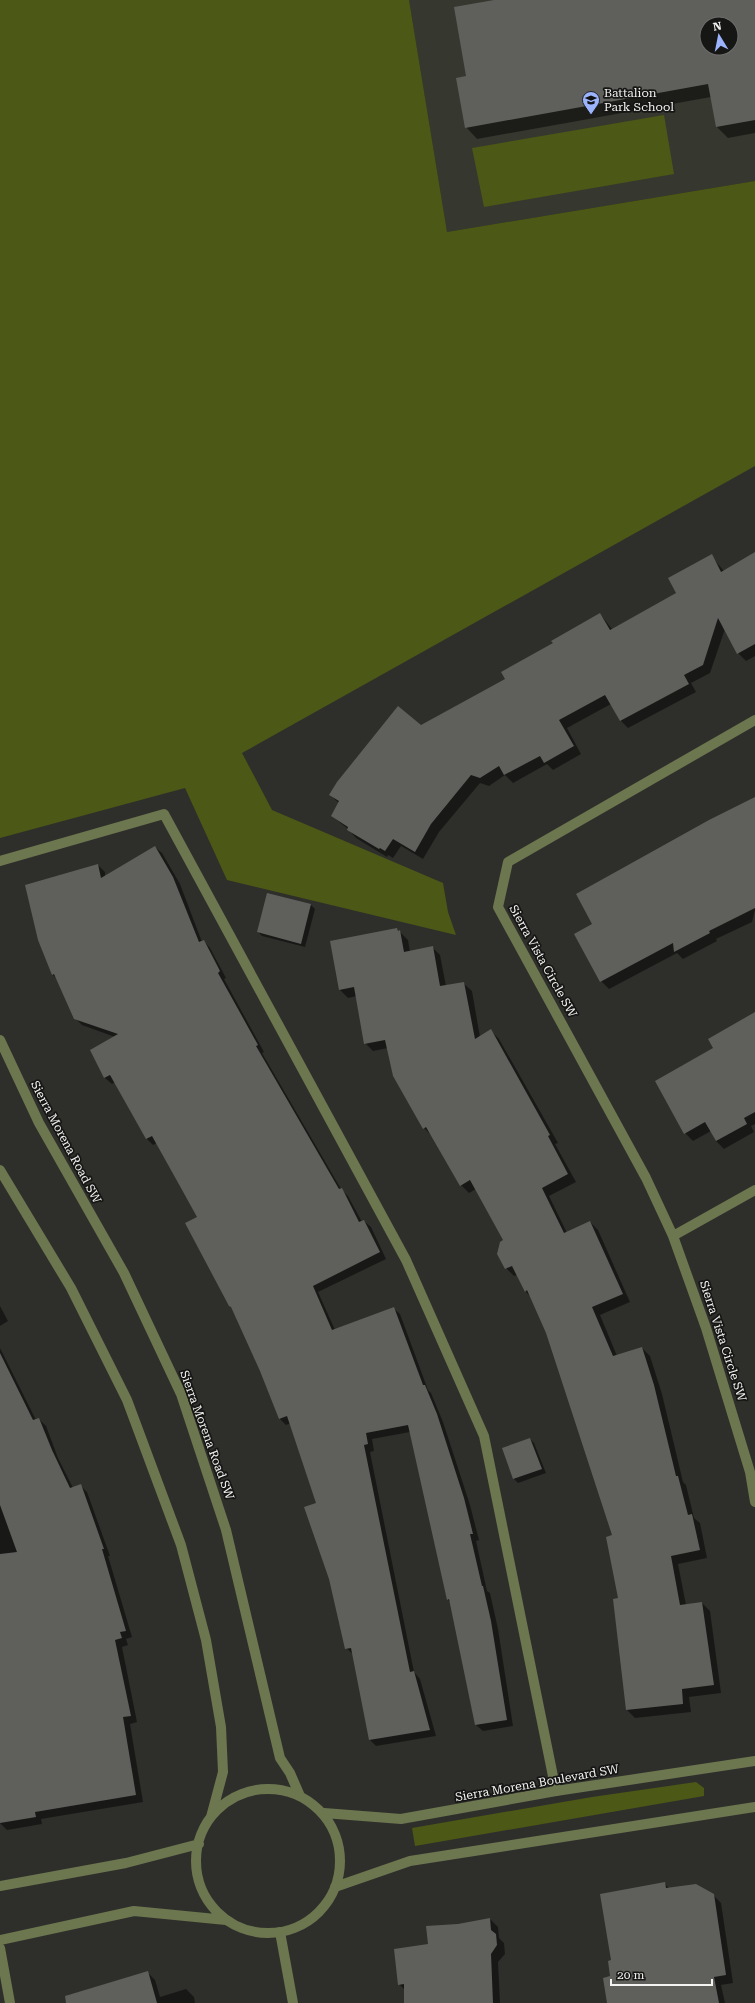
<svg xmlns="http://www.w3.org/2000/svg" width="755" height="2003" viewBox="0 0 755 2003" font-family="'Roboto Serif',serif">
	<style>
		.built { fill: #36382f; fill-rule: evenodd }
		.green { fill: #4c5815 }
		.shadow { fill: #0007; fill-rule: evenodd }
		.building { fill: #5f605c; fill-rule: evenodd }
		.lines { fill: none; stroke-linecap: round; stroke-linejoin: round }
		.service { stroke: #6c764f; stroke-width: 10 }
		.minor { stroke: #6c764f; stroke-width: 10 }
		.tertiary { stroke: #6c764f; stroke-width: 10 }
		.labels { text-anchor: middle; stroke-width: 3.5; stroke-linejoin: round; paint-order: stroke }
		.poi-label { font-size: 12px; fill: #f3f4f1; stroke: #161615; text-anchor: start }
		.street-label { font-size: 12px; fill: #f3f4f1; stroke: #161615 }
	</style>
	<rect width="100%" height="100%" fill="#2e2f2b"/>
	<!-- built -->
	<path class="built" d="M409,0H755V181L447,232ZM707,24H731V48H707Z"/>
	<!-- green -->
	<path class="green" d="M0,0H409L447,232L755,181V466L242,753L272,810L443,883L448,912L456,935L227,880L185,788L0,838Z
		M664,115L674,174L484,207L472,148Z
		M696,1782L704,1788V1796L415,1846L412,1828L592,1797Z"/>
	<!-- shadow -->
	<path class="shadow" d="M500,0H755V133L728,138L717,127L711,97L477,139L466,127L468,77ZM707,24H731V48H707Z
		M755,554V656L746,661L738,653L725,629L710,673L691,683L696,692L628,728L620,720L611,704L567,728L581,754L553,770L547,764L513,783L505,775L489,786L480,783L439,832L423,859L401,846L393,858L388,855L387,857L356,838L348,829L332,816L339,803L330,795L421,726L506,679L554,644L600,614L612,629L677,593L711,556L724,571Z
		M755,804V910L752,922L716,939L717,941L683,959L677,953L609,989L601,981L594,924Z
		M155,847L162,853L180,884L202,942L204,941L210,948L226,978L224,979L264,1052L262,1053L341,1189L348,1196L362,1222L364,1221L371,1227L386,1259L318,1292L335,1330L393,1308L400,1314L428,1390L431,1393L443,1422L470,1505L479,1540L476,1541L487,1591L490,1593L498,1629L513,1726L483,1731L476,1725L451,1603L448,1600L410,1432L372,1439L374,1451L370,1452L414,1672L420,1679L436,1736L376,1746L370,1740L354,1655L346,1648L317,1504L291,1423L286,1425L280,1419L261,1371L233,1309L230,1306L198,1217L157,1143L153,1145L147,1139L115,1082L112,1084L105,1078L91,1050L115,1037L82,1025L75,1018L57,979L53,975L39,940L98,865L105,872V876Z
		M311,905L315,909L305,947L262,936L258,932Z
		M397,929L408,940L410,952L432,947L440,955L446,986L463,983L472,991L480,1037L491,1031L499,1039L558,1143L555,1144L576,1182L549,1196L567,1233L590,1222L598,1230L630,1302L600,1315L617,1356L642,1348L650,1356L662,1394L683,1482L686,1485L694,1518L700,1523L707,1558L678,1564L686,1605L702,1603L710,1611L721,1693L689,1697L691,1712L635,1718L627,1710L614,1600L619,1599L613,1536L547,1333L531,1297L525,1291L517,1275L514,1276L506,1268L504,1241L476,1189L469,1193L461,1185L432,1136L424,1128L394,1076L388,1048L373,1051L365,1043L357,996L348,998L340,990Z
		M755,1013V1124L751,1126L754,1132L724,1149L716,1141L711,1131L693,1141L685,1133L714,1048Z
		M0,1306L8,1321L0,1326Z
		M0,1348L36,1420L39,1419L46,1426L58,1458L73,1488L80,1485L87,1492L110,1556H108L132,1637L126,1639L128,1645L122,1647L137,1722L130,1724L143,1802L41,1819L42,1824L7,1830L0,1823Z
		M530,1439L534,1443L546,1473L518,1483L514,1479Z
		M664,1883L670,1889L713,1895L721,1903L733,1983L721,1985L725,2003H608L612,1961Z
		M490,1919L498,1927L499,1938L504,1943L505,1954L498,1962L500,2003H405V1990L399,1984L429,1945Z
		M147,1972L155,1980L160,1997L186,1989L194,1997L195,2003H72L69,1995Z"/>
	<!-- building -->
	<path class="building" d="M494,0H755V120L716,127L708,84L465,128L456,78L466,76L454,7ZM707,24H731V48H707Z
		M755,552V644L737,654L718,618L703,665L684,675L689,684L620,721L605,695L559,720L574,746L544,763L540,756L504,775L499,766L480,778L471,775L431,824L415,852L393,839L385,851L380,848L379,849L347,830L348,827L331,816L339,801L329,795L337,782L398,706L421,725L505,679L501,672L553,643L551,641L600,613L610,630L676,593L668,578L712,554L721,572Z
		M755,797V908L709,931L710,933L674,952L673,943L600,982L574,934L592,924L576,894L709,820Z
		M155,846L173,877L199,942L204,940L220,971L218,973L258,1045L256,1046L339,1189L342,1188L359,1222L364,1220L380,1252L313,1286L332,1330L394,1307L423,1385H425L437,1414L464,1498L473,1534H470L482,1586H483L491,1621L507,1720L475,1725L449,1599L447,1600L408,1425L366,1433L368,1444L364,1445L410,1672L414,1671L430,1730L369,1740L351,1648L345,1649L329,1579L304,1507L316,1503L287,1416L279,1419L260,1371L231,1307L229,1306L185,1223L197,1217L181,1188L152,1136L146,1139L110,1075L104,1078L90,1050L118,1034L74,1019L54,974L52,975L38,940L25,885L98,864L101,878Z
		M267,893L311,904L301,944L257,932Z
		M397,928L398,931L400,930L404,952L433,946L440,986L464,982L475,1039L491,1029L550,1135L548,1136L568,1174L542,1188L564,1233L590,1221L623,1294L592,1307L613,1356L642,1347L654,1385L676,1476H678L688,1515L692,1514L700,1550L671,1556L680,1605L702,1602L714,1685L682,1689L683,1704L626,1710L613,1599L618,1598L606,1537L612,1535L546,1333L527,1290L525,1292L512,1266L505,1269L497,1254L500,1242L503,1240L470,1180L460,1186L426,1127L423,1129L393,1076L385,1040L364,1044L354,987L339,990L330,941Z
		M755,1012V1112L744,1118L747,1124L716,1141L705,1122L684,1134L655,1081L713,1048L708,1039Z
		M0,1353L33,1420L39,1418L52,1450L70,1488L81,1484L104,1549H102L126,1631L120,1632L122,1638L115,1640L131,1716L123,1717L136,1795L35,1812L36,1817L0,1823V1554L17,1552L0,1505Z
		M530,1438L542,1469L513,1479L502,1448Z
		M665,1882L666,1888L696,1884L714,1894L726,1975L714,1977L719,2003H607L603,1978L610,1976L608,1961L611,1960L600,1894Z
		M490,1918L491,1930L496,1934L497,1945L491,1954L493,2003H404V1984L398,1985L394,1949L428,1944L426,1926L458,1924Z
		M148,1971L157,2003H66L65,1996Z"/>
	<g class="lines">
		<!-- service -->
		<path class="service" d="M0,861L164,814L406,1260L484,1436L556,1791
			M0,1948L10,2003"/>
		<!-- minor -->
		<path class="minor" d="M755,720L508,862L498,907L646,1178L673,1236L706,1328L750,1472L755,1502
			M673,1236L755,1190
			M280,1932L293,2003"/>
		<!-- tertiary -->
		<path class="tertiary" d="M0,1040L39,1123L124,1273L181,1394L226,1530L280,1758L290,1773L300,1796
			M0,1170L71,1288L127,1400L181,1545L206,1640L221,1727L223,1772L211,1817
			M196 1861a72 72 0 1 1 144 0a72 72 0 1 1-144 0Z
			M324,1813L401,1819L556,1791L755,1761
			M0,1886L126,1863L199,1844
			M335,1887L410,1861L755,1807
			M0,1940L134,1911L226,1920"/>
	</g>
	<!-- icons -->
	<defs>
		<symbol id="school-pin" viewBox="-11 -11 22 30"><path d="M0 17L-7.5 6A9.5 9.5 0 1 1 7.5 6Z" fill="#9bb4fd" stroke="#161615"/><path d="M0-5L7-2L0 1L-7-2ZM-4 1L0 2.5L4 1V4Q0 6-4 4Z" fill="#111"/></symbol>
	</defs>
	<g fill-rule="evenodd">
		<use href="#school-pin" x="581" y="90" width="20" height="27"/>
	</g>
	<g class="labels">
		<!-- poi labels -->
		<g class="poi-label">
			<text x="604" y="97">Battalion<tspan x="604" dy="14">Park School</tspan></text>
		</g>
		<!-- street labels -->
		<g class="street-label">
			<text transform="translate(543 961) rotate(61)" y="4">Sierra Vista Circle SW</text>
			<text transform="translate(66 1142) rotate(62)" y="4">Sierra Morena Road SW</text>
			<text transform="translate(723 1341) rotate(72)" y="4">Sierra Vista Circle SW</text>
			<text transform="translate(207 1435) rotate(70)" y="4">Sierra Morena Road SW</text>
			<text transform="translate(537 1783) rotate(-10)" y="4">Sierra Morena Boulevard SW</text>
		</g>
	</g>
	<!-- north arrow -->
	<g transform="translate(719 36) rotate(350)"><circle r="19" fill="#161615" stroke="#6e6f6d"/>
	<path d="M0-3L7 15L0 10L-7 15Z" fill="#9bb4fd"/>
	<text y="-6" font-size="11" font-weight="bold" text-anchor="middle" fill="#f3f4f1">N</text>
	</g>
	<!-- scale -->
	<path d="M611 1979v6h101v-6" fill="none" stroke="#f3f4f1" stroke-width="2"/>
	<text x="617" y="1979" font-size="12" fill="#f3f4f1" stroke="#161615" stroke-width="3" paint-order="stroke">20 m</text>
</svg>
